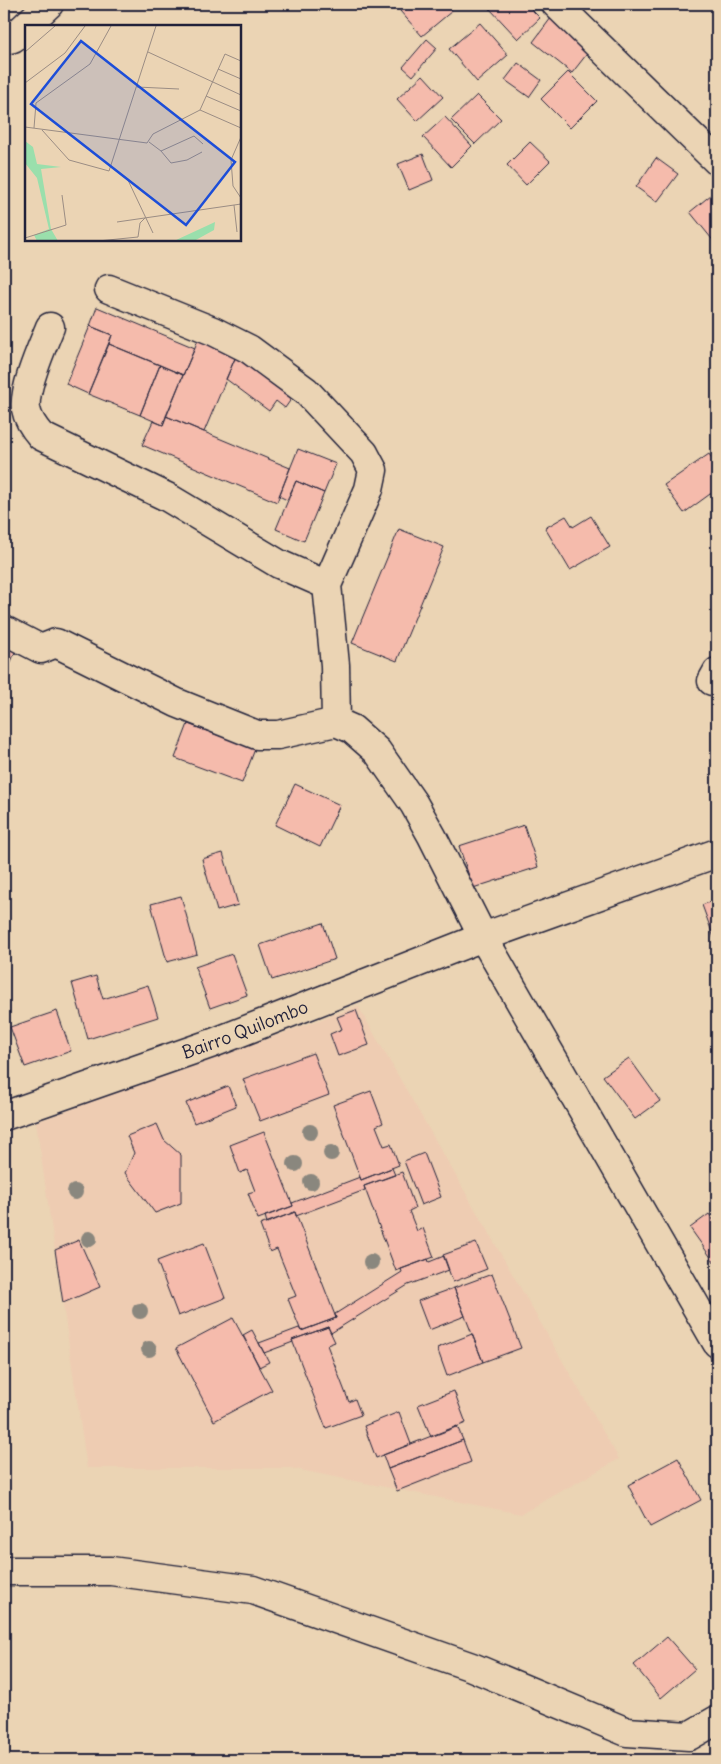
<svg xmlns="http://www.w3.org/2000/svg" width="721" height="1764" viewBox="0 0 721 1764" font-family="Delius,sans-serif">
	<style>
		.built { fill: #eeccb2 }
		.building { fill: #f5bbac; stroke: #22223b }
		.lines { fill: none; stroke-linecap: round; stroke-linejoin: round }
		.street-casing { stroke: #22223b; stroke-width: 31 }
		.secondary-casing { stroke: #22223b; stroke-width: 31 }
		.street { stroke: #ebd4b4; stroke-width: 28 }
		.secondary { stroke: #ebd4b4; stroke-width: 28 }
		.tree { fill: #8a877e }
		.labels { text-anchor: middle; stroke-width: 5; stroke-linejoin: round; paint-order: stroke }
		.street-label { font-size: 18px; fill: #22223b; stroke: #ebd4b4 }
		.inset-road { fill: none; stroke: #9b8d84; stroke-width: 1 }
		.view { fill: #1d4ed8; fill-opacity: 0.15; stroke: #1d4ed8; stroke-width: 2.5 }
		.inset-edge { fill: none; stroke: #22223b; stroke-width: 2.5 }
	</style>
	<rect width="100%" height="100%" fill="#ebd4b4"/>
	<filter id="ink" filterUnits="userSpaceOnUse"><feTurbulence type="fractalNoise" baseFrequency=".02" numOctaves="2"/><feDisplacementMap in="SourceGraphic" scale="10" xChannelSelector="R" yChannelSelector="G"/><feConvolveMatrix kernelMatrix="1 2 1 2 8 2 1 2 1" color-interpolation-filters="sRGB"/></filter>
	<g filter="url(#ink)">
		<!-- built -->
		<path class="built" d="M358,1006L619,1459L521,1514L290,1468H87L36,1122Z"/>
		<!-- building -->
		<path class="building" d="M408,4H446L452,11L422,36L400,11Z
			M496,4H526L540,18L518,39L490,9Z
			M551,18L590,50L572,73L533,42Z
			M480,23L508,55L477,82L449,49Z
			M427,39L437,48L413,76L403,67Z
			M518,63L541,80L529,97L505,80Z
			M568,72L597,101L570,128L541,99Z
			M423,75L443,97L417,121L397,99Z
			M477,95L501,119L475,144L451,120Z
			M445,117L472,146L451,167L423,137Z
			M530,142L550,161L526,185L507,165Z
			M423,154L433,180L409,190L398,164Z
			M656,158L678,174L657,202L636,187Z
			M717,190V243L716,244L690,212Z
			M97,307L195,348L183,375L109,344L112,335L90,326Z
			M90,326L112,335L88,394L66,384Z
			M198,340L236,356L204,432L166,416Z
			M109,344L160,365L140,415L88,394Z
			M236,356L292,398L285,408L276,401L269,411L226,379Z
			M160,365L183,375L163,425L140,415Z
			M166,416L290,468L277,502L142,445L153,421L163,425Z
			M298,449L336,464L324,493L296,481L287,500L279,496Z
			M709,454L717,466V489L684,513L664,485Z
			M296,481L324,493L304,541L276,529Z
			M566,516L573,527L591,516L610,547L570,570L545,528Z
			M399,529L444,547L397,661L352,643Z
			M4,644L16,650L4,678Z
			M188,724L255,749L242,783L175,758Z
			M295,784L340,805L320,847L275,825Z
			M524,825L538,867L473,888L459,846Z
			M223,853L238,905L217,911L202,859Z
			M181,896L197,954L167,962L151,904Z
			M717,899V943H716L702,905Z
			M323,923L335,959L272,980L260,945Z
			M232,954L247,995L210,1008L195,967Z
			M96,976L103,999L148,985L158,1017L88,1039L72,983Z
			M356,1010L369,1045L338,1056L330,1034L342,1029L337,1017Z
			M57,1011L71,1051L25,1067L10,1027Z
			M313,1053L329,1095L260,1121L243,1079Z
			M629,1058L660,1101L635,1119L603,1076Z
			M228,1086L236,1106L194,1123L186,1103Z
			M371,1091L383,1123L376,1126L384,1146L391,1144L399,1165L361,1180L333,1105Z
			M157,1124L164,1140L181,1155V1203L155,1213L125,1173L134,1153L127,1136Z
			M264,1132L293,1206L258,1219L248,1193L255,1191L247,1170L240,1173L230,1145Z
			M424,1153L441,1197L421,1205L404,1161Z
			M392,1168L395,1175L364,1186L365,1190L296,1216L295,1212L267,1223L265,1216L293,1206L292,1203L360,1177L361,1180Z
			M402,1172L415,1208L409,1211L417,1231L423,1228L434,1257L396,1271L364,1186Z
			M295,1212L336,1318L301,1331L288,1299L296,1296L277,1249L270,1252L260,1225Z
			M709,1214L717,1225V1266L690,1228Z
			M79,1240L100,1287L63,1303L55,1250Z
			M204,1243L225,1298L178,1316L157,1261Z
			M476,1243L487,1269L453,1282L443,1255Z
			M444,1256L449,1270L408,1285L331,1333L328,1327L292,1340L293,1342L264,1353L259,1343L299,1328L301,1331L336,1318L335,1314L402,1272L401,1269L428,1259L429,1262Z
			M492,1274L521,1348L483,1362L454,1288Z
			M454,1288L465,1316L429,1330L418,1301Z
			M233,1318L272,1390L214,1421L176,1348Z
			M328,1327L335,1342L327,1345L349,1402L355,1399L361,1415L326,1428L292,1340Z
			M252,1330L269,1362L259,1367L243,1335Z
			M472,1334L483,1362L447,1376L437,1348Z
			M454,1391L466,1423L431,1437L418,1405Z
			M399,1412L411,1444L376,1458L364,1426Z
			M457,1426L463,1440L388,1469L383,1455Z
			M463,1440L471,1462L397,1491L388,1469Z
			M678,1458L701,1500L650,1527L628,1485Z
			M667,1637L695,1669L661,1698L634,1665Z"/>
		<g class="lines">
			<defs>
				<path id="street" d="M556,4L717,161
					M4,40L13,38L49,4
					M109,289L213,331L249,349L306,391L364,453L373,470L369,489L327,585L335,665L336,722
					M50,327C42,347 23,389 26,409C28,420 34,428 41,436L167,497L279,564L327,585
					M4,630L41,649L56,643L177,703L257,735H278L336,722L352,729L377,751L414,804L432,836L483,937L717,853
					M712,681L717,672
					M4,1571H111L253,1590L472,1667L627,1732L689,1736L717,1720"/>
				<g id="secondary">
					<path id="s1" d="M4,1116L213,1043L483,937L717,1343"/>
				</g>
			</defs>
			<!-- street casing -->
			<use href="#street" class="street-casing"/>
			<!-- secondary casing -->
			<use href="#secondary" class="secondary-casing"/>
			<!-- street -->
			<use href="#street" class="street"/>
			<!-- secondary -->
			<use href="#secondary" class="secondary"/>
		</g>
		<!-- trees -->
		<g class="tree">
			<circle cx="310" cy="1132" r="8"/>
			<circle cx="331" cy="1153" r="8"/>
			<circle cx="295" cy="1164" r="8"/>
			<circle cx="311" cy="1182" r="8"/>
			<circle cx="75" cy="1192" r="8"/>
			<circle cx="89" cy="1239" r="8"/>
			<circle cx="371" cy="1262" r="8"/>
			<circle cx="140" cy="1311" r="8"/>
			<circle cx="149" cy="1349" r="8"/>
		</g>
	</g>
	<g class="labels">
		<!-- street labels -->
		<g class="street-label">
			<text dy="6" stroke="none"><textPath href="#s1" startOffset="256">Bairro Quilombo</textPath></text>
		</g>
	</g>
	<!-- overview -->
	<g transform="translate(25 25)">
		<rect width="216" height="216" fill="#ebd4b4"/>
		<path d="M0,116L8,122L12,139L36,142L16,144L26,204L33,216H12L9,210L24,204L12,153L0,138ZM190,197L189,205L169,216H149Z" fill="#9adfac"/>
		<path class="inset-road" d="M0,27L30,1M123,27L216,70M193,44L216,54M0,58L40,28L60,1M112,62L154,64M181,71L216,86M175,85L216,103M0,102L122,118L128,109L175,85L200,29L216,36M9,103L11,78L65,39L86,1M17,105L44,135L84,146L131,1M216,112L206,135L208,161L216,173M124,117L136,126L146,138L162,135L177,127M136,126L169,111L178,119M102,153L128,208M209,180L212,207M92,197L216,179M0,213L41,200L37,170M73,216L113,212L115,198L120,193"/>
		<path class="view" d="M56,16L210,137L161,200L6,79Z"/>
		<rect width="216" height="216" class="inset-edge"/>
	</g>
	<!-- margin -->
	<rect width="721" height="1764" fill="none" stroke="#ebd4b4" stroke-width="20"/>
	<rect x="10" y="10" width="701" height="1744" fill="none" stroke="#22223b" stroke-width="2" filter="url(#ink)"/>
</svg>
